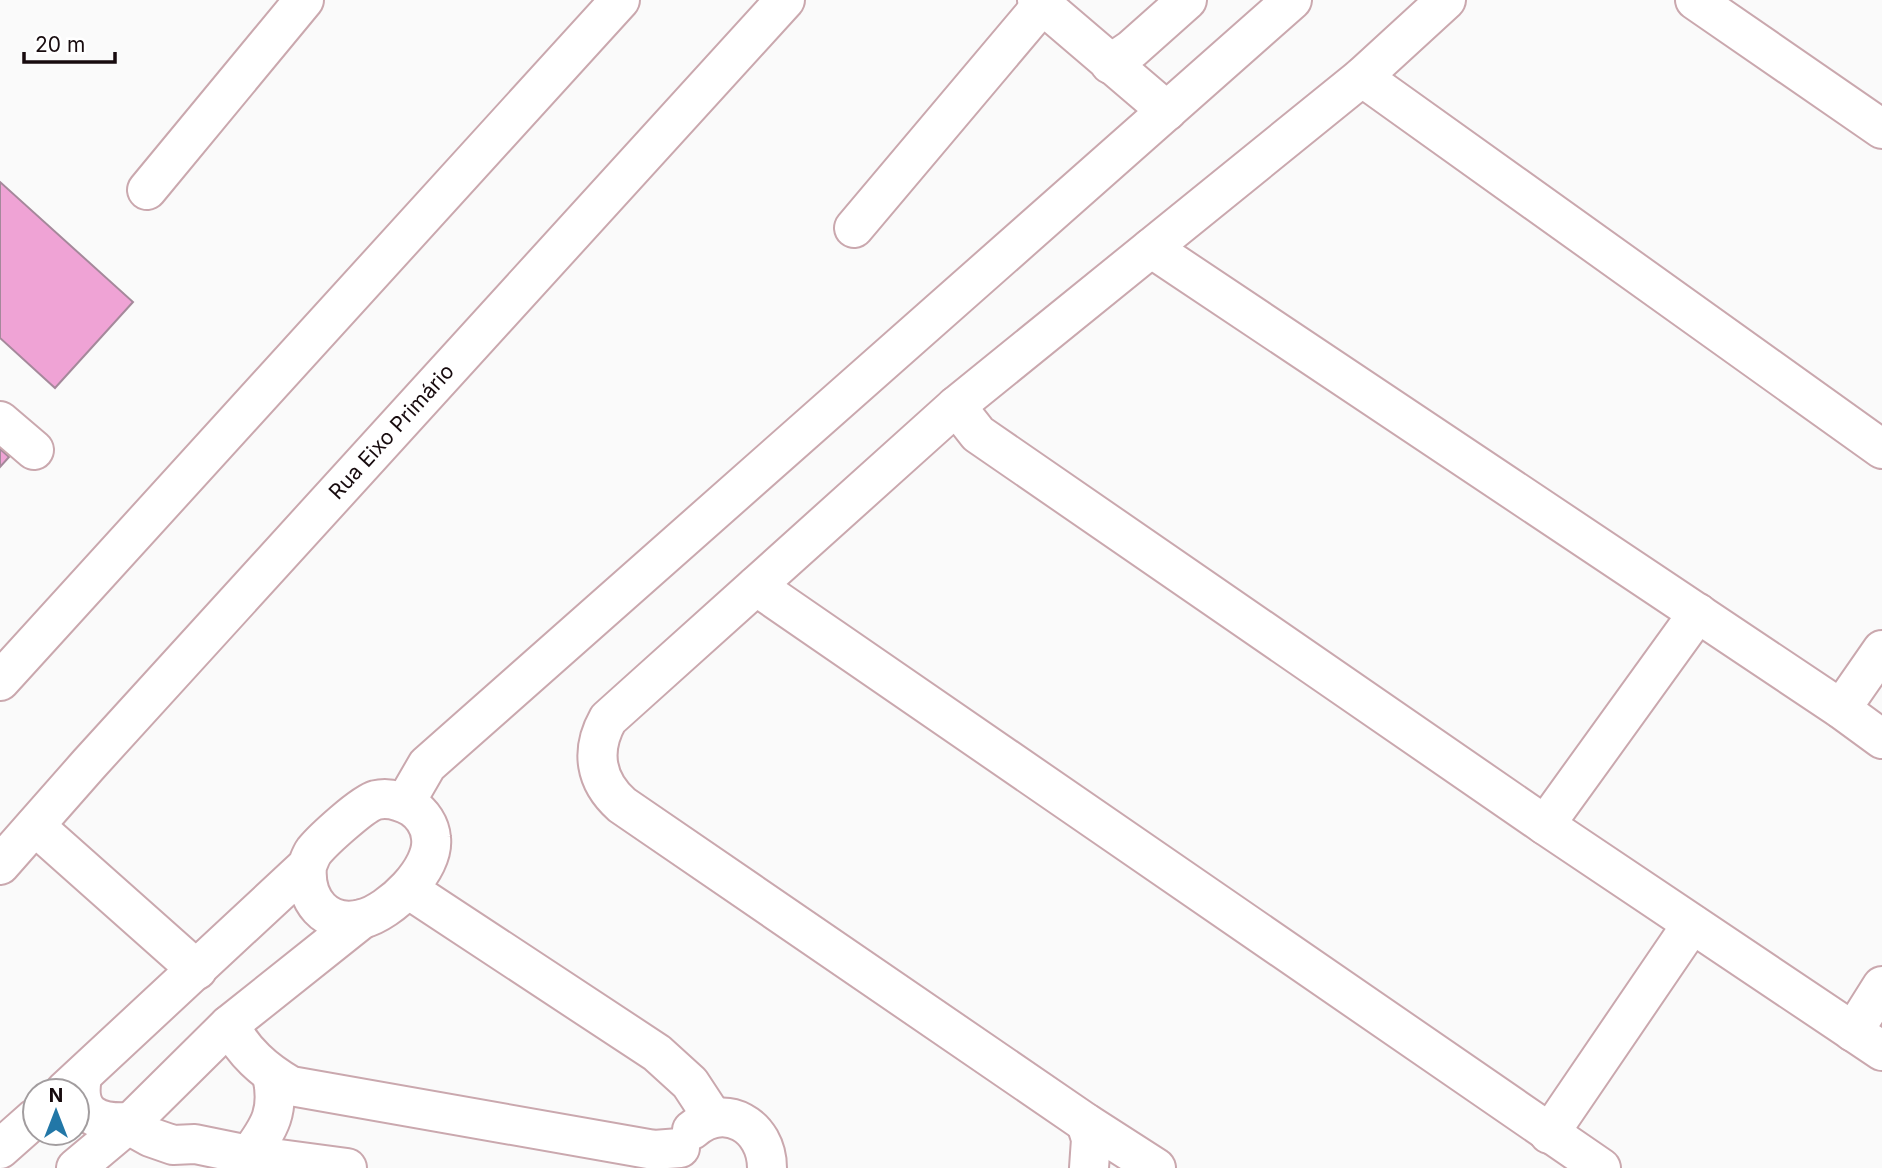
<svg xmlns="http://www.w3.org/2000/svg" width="1882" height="1168" viewBox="0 0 1882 1168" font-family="Inter,sans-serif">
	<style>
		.building { fill: #efa3d5; stroke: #a5899b; stroke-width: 2 }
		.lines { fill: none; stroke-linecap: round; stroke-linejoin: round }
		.minor-casing { stroke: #caa8ae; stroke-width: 42 }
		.minor { stroke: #fff; stroke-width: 38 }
		.labels { text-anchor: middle; stroke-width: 7; stroke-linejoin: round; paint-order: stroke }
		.street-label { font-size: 21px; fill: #170b0e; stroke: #fff }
	</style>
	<rect width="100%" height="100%" fill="#fafafa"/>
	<!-- building -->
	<path class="building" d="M0,182L133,302L55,388L0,338Z
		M0,449L9,457L0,467Z"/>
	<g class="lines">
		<defs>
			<g id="minor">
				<path d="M1037,0L1167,111"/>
				<path d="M1695,0L1882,129"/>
				<path d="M1110,64L1132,49L1187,0"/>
				<path d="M1362,77L1882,449"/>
				<path d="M147,190L304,0"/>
				<path d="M854,228L1042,5"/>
				<path d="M1151,248L1841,709L1882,739"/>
				<path d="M956,406L978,434L1545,825L1882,1051"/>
				<path d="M0,421L34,450"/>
				<path d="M756,586L1601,1168"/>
				<path d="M0,681L620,0"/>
				<path d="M1841,709L1882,650"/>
				<path d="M405,803L427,765L1292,0"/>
				<path d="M1545,825L1698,613"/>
				<path d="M35,826L197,970"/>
				<path id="s1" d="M0,865L89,764L785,0"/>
				<path d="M408,889L657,1053L690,1083L713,1118"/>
				<path d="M229,1025C244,1052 263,1070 291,1086L654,1150L680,1148"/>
				<path d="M1853,1032L1882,986"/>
				<path d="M82,1077C75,1115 97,1124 131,1122L141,1132L150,1137L173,1145L195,1144L249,1155L347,1168"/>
				<path d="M65,1091L307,866C309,861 311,855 314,851C323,840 362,804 376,800C388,797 401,801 412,807C422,814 430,825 431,838C435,869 390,912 362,919C325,928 304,899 307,866"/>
				<path d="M1086,1123L1091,1139L1089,1168"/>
				<path d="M692,1130C725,1101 767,1126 767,1168"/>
				<path d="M1549,1134L1692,924"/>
				<path d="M0,1149L35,1118"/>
				<path d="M249,1155C270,1127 280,1111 272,1075"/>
				<path d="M76,1168L131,1122L229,1025L362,919"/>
				<path d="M1156,1168L1086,1123L622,805C595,781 590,751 608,719L956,406L1362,77L1446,0"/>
			</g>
		</defs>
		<!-- minor casing -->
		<use href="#minor" class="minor-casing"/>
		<!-- minor -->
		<use href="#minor" class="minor"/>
	</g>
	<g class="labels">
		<!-- street labels -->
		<g class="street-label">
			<text dy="7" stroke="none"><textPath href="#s1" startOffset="584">Rua Eixo Primário</textPath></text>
		</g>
	</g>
	<!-- north arrow -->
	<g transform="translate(56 1112)"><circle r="33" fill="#ffffff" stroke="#a29d9f" stroke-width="2"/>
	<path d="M0-5L12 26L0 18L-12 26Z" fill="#2277a7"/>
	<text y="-10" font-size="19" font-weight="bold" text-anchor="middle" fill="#170b0e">N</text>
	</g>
	<!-- scale -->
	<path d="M24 52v10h91v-10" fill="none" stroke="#170b0e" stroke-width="3.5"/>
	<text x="35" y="52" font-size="21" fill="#170b0e" stroke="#ffffff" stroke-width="5" paint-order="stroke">20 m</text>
</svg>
